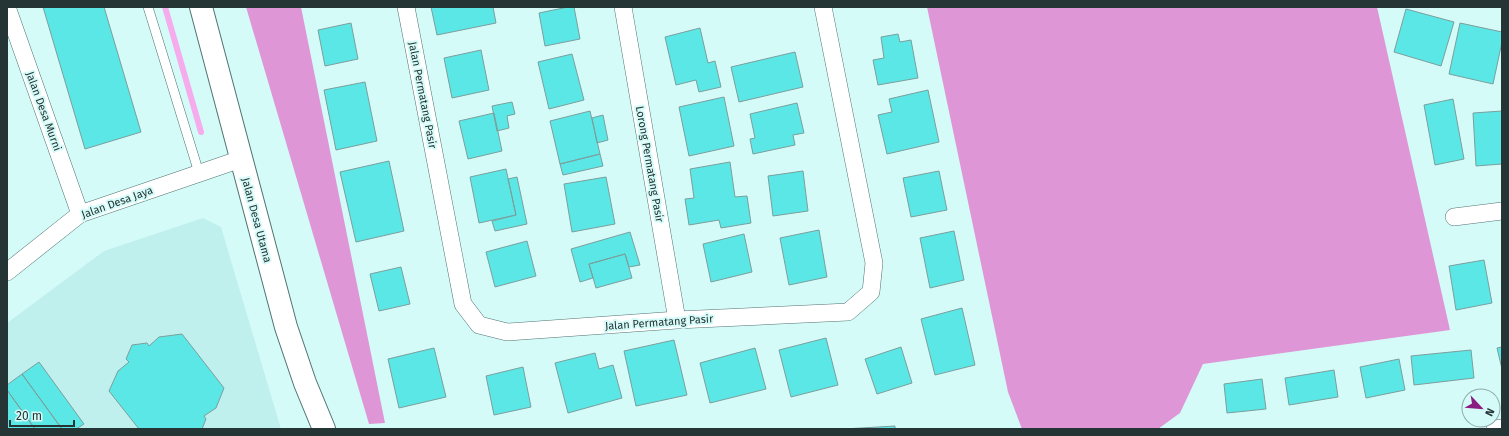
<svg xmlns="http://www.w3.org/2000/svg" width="1509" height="436" viewBox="0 0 1509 436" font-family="'Fira Sans',sans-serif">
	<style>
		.built { fill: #c0f0ee }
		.forest { fill: #df96d6 }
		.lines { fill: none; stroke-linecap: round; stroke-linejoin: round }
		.stream { stroke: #f6abec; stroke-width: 6 }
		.building { fill: #5be7e5; stroke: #7b9f9d }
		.service-casing { stroke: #527473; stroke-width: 10 }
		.minor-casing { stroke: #527473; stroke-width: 18 }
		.tertiary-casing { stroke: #527473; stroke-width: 24 }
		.service { stroke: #fff; stroke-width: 9 }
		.minor { stroke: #fff; stroke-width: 17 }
		.tertiary { stroke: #fff; stroke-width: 22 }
		.labels { text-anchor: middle; stroke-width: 4; stroke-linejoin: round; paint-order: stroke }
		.street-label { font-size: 11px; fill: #253434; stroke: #d5fbf9 }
	</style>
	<rect width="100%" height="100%" fill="#d5fbf9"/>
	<!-- built -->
	<path class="built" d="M203,218L221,227L281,429H7V323L104,251Z"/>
	<!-- forest -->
	<path class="forest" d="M246,7H301L385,423L369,424Z
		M927,7H1377L1450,330L1203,364L1180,413L1158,429H1022L1008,392Z"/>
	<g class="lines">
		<!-- stream -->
		<path class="stream" d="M165,7L201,132"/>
	</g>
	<!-- building -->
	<path class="building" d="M43,7H104L141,132L85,149Z
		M431,7H493L496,23L437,35Z
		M568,7H574L580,39L545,46L539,13Z
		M1406,9L1454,22L1441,66L1394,52Z
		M351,23L358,59L325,66L318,30Z
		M1460,23L1502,32V42L1493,84L1449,74Z
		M700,28L708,63L715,61L721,87L699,92L696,80L676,85L665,37Z
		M898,34L900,42L911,40L918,78L878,85L873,60L884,58L881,37Z
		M481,50L489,90L452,98L444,58Z
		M795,52L803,87L739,102L731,67Z
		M572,54L584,100L549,109L538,62Z
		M365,82L377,141L336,150L324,90Z
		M928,90L939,142L887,154L878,115L892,112L889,99Z
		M724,97L734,146L689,156L679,107Z
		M1453,99L1464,159L1435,165L1424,105Z
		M512,102L515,114L507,116L509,128L497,131L492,106Z
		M797,103L804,133L793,135L795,145L753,154L750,139L755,138L750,114Z
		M590,111L600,154L560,164L550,121Z
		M1502,111V164L1476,166L1473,113Z
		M494,113L502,151L468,159L459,121Z
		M603,115L608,140L597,143L592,118Z
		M600,154L603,166L563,175L560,164Z
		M389,161L404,231L356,242L340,172Z
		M730,162L735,197L747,196L751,223L721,228L719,220L689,225L685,199L694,198L690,169Z
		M506,169L516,215L479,223L470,177Z
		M803,171L808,211L773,216L768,176Z
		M939,171L947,210L911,217L903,178Z
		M517,177L527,224L495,231L492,221L516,215L508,179Z
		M606,177L615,224L572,232L564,184Z
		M819,230L827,277L789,285L780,238Z
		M954,231L964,280L930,288L920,238Z
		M630,232L640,265L629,267L625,254L589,264L593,278L580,282L571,249Z
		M744,234L752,272L711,282L703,244Z
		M527,241L536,276L495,287L486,252Z
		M625,254L632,278L596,288L589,264Z
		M1484,260L1492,303L1456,310L1449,266Z
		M401,267L410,304L379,311L370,274Z
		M962,308L975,365L935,375L921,319Z
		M182,334L224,388L216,408L204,416L206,419L202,429H139L109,391L118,371L129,362L126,359L132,345L147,343L149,346L159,337Z
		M826,338L838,385L791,397L779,350Z
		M674,340L687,395L636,406L624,351Z
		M901,347L912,383L877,394L865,359Z
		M1502,347V369L1497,348Z
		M434,348L446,397L399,408L388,359Z
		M755,348L766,389L710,403L700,363Z
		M1471,350L1474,378L1414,385L1411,356Z
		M595,353L599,369L613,365L622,398L568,413L555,363Z
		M1399,359L1405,390L1366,398L1360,367Z
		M39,362L84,424L76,429H62L22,374Z
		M523,367L531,407L494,415L486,376Z
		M1334,370L1338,397L1289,405L1285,378Z
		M22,374L62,429H35L7,390V385Z
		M1262,379L1266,409L1227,413L1224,384Z
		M7,390L35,429H7Z
		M895,426V429H844Z"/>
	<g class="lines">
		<defs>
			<path id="service" d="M148,7L199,173"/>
			<path id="minor" d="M7,7L80,214
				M406,7L463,304L479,325L507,332L677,320L848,312L871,292L874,263L823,7
				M623,7L677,320
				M1454,217L1502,211
				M7,272L80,214L241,159
				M1495,429L1502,428"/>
			<path id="tertiary" d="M201,7L286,327L305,383L324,429"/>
		</defs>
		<!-- service casing -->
		<use href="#service" class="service-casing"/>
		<!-- minor casing -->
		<use href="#minor" class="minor-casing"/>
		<!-- tertiary casing -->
		<use href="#tertiary" class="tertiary-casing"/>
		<!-- service -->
		<use href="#service" class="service"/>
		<!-- minor -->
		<use href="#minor" class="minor"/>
		<!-- tertiary -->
		<use href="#tertiary" class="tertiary"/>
	</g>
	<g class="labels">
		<!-- street labels -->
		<g class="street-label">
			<text transform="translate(423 95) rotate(79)" y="4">Jalan Permatang Pasir</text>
			<text transform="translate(44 111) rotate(70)" y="4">Jalan Desa Murni</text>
			<text transform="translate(650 164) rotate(80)" y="4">Lorong Permatang Pasir</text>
			<text transform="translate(117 202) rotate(-20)" y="4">Jalan Desa Jaya</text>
			<text transform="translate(257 220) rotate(75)" y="4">Jalan Desa Utama</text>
			<text transform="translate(659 322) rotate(-4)" y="4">Jalan Permatang Pasir</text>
		</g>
	</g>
	<!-- border -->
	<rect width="1509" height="436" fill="none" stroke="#253434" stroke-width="16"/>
	<!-- north arrow -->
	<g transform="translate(1481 408) rotate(116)"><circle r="19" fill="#d5fbf9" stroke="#8fabaa"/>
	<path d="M0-3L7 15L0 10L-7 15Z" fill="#8a1d82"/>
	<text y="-6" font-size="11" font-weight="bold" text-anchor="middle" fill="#253434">N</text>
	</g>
	<!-- scale -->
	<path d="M10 420v6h64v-6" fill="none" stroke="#253434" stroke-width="2"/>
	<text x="16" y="420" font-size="12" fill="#253434" stroke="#d5fbf9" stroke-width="3" paint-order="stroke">20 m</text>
</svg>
